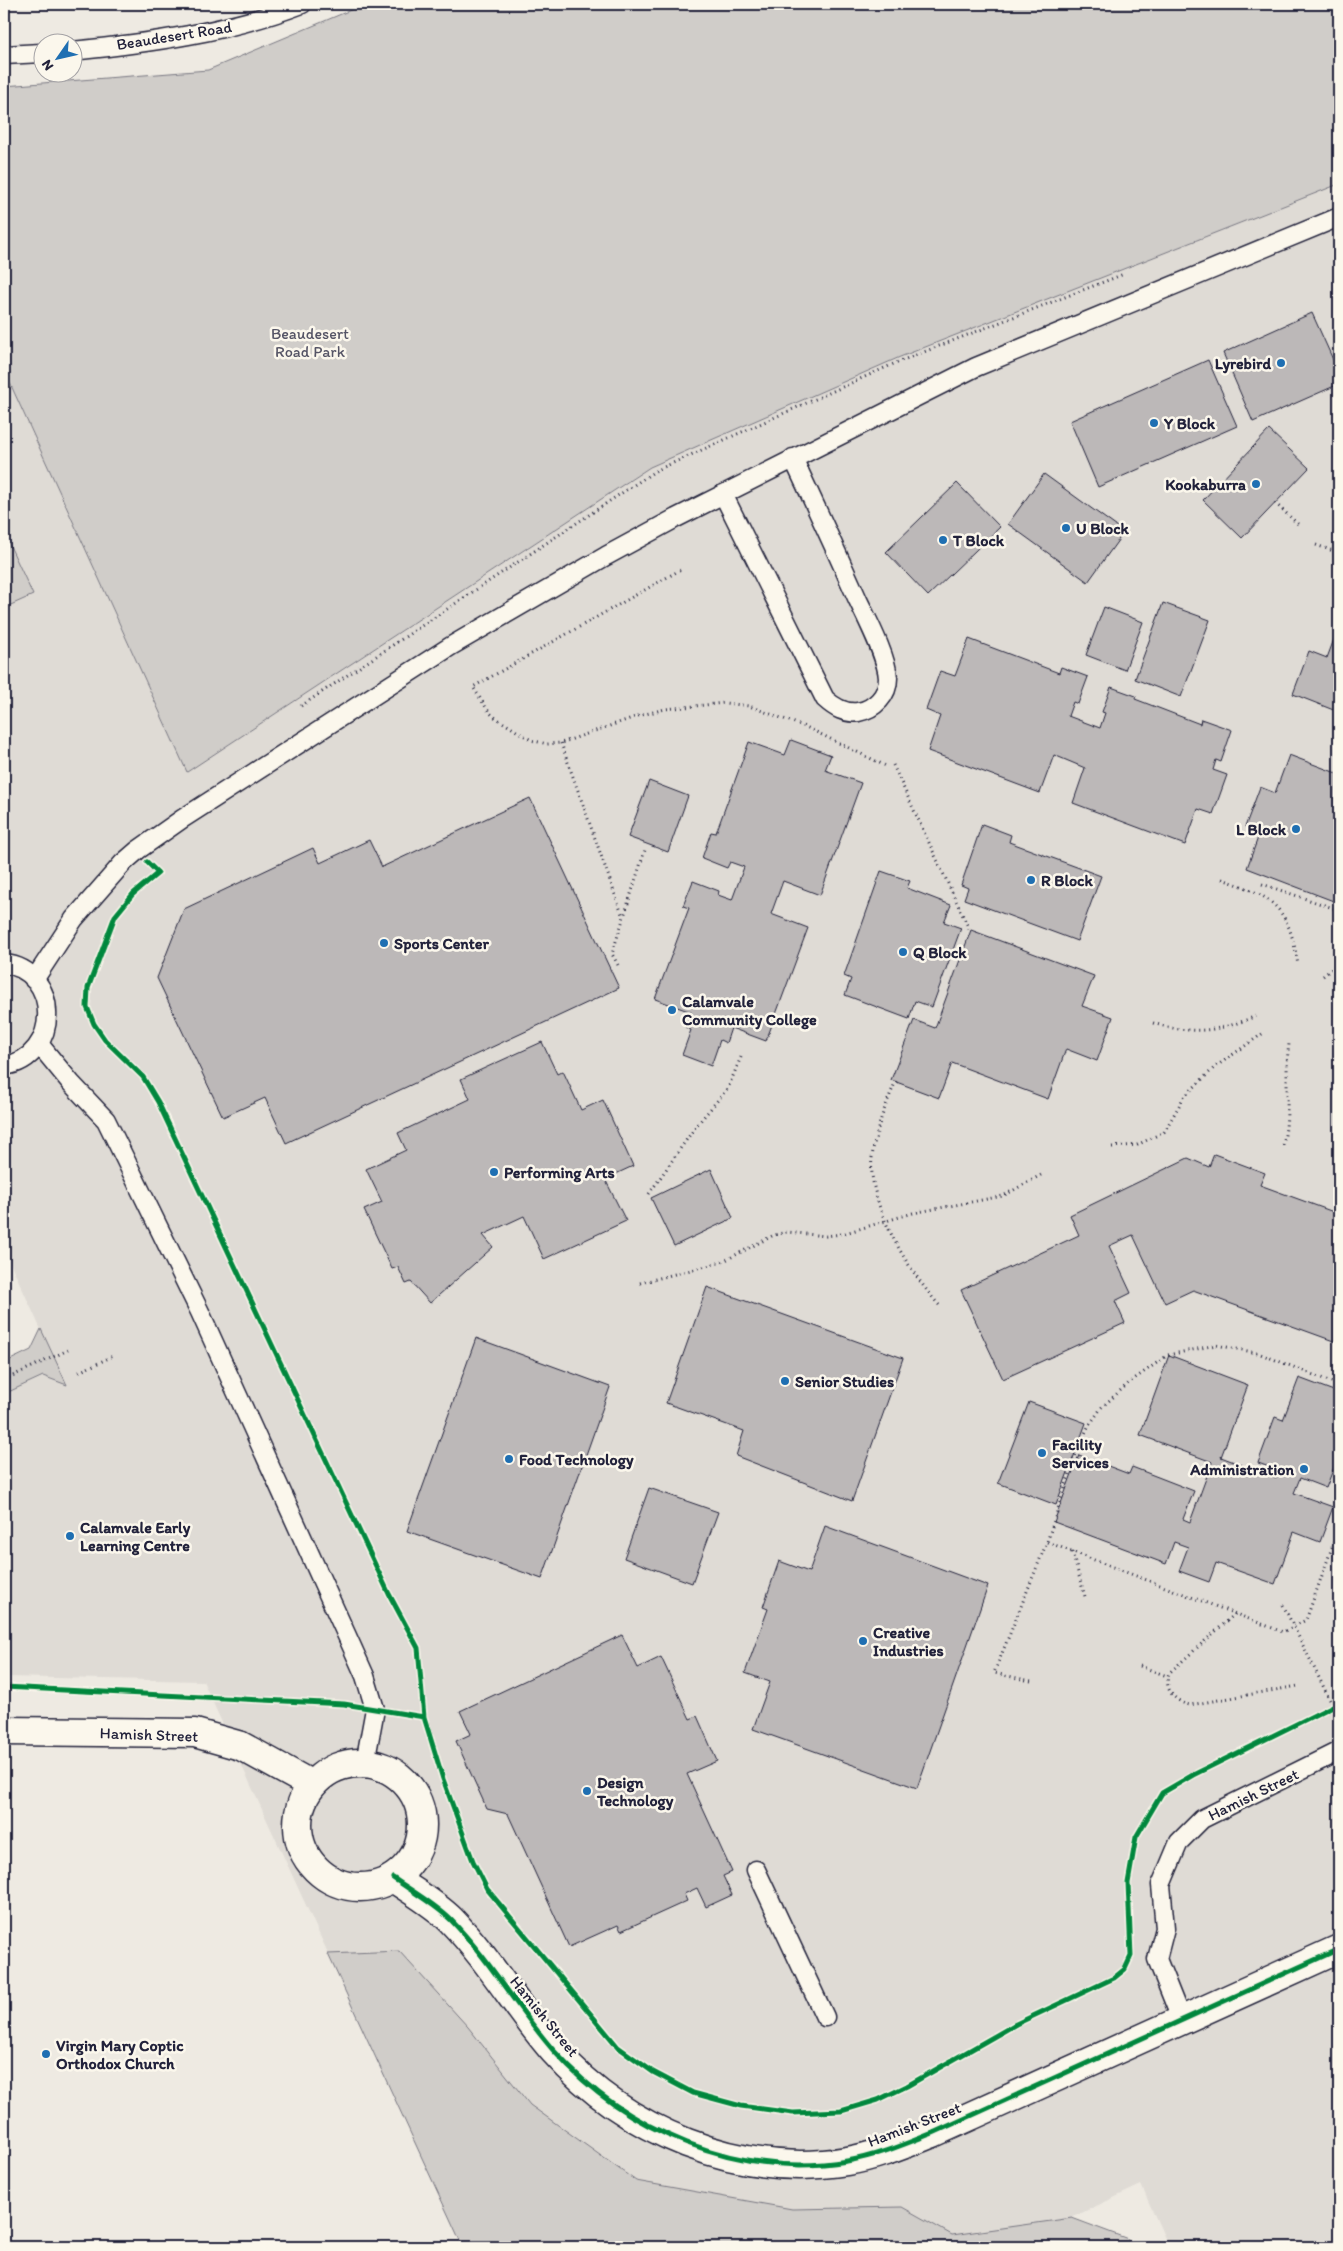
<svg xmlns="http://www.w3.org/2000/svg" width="1343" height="2251" viewBox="0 0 1343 2251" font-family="Itim,sans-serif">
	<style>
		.built { fill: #dfdbd5 }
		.green { fill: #d0cdc9; stroke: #797882 }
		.building { fill: #bcb8b8; stroke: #22223b }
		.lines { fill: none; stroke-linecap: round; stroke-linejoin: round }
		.service-casing { stroke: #22223b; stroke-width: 21 }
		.minor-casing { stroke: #22223b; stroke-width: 31 }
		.path { stroke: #22223b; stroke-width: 3; stroke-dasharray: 1 4; stroke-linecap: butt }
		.service { stroke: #fbf7ec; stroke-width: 18 }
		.minor { stroke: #fbf7ec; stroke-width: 28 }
		.cycleway-casing { stroke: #fbf7ec; stroke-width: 8 }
		.cycleway { stroke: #00873e; stroke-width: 5 }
		.poi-dot { fill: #1f6fb2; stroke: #fbf7ec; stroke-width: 2 }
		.labels { text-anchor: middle; stroke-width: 5; stroke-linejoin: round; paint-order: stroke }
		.street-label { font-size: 16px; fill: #22223b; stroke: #fbf7ec }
		.park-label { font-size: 16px; fill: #565566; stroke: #fbf7ec }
		.poi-label { font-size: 16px; font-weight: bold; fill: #22223b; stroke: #fbf7ec; text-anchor: start }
	</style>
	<rect width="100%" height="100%" fill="#eeeae2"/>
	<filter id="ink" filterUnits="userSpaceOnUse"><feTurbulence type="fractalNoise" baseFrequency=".02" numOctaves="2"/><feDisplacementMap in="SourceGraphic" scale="10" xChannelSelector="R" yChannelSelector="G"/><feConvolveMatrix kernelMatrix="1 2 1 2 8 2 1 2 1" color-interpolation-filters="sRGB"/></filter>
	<g filter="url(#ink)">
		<!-- built -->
		<path class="built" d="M1339,184V2247H1169L1141,2185L1009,2247H463L203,1681L4,1677V1394L43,1376L66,1384L4,1249V370L187,772L650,467L900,357Z"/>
		<!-- green -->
		<path class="green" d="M365,4H1339V184L900,357L650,467L187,772L4,370V86L208,70Z
			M4,533L33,595L4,608Z
			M41,1329L67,1385L43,1376L4,1394V1363L31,1350Z
			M399,1951L468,2027L530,2105L636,2181L792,2209L902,2207L952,2235L1072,2218L1128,2239L1132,2247H463L328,1954Z"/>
		<!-- building -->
		<path class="building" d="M1312,313L1339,373V384L1253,422L1223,353Z
			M1208,360L1237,426L1098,487L1070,421Z
			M1269,430L1309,468L1242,538L1203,500Z
			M1044,474L1124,532L1088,582L1008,524Z
			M957,483L1000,527L928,596L886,552Z
			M1163,603L1210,620L1181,697L1135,679Z
			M1104,607L1143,622L1125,670L1086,655Z
			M1339,626V702L1336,711L1293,694L1309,651L1327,658Z
			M969,639L1059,673L1061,667L1088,677L1078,704L1073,702L1068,716L1100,728L1105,713L1102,712L1111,687L1136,696L1135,699L1200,724L1201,719L1232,730L1221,762L1216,760L1213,770L1227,775L1213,814L1198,809L1185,845L1073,803L1085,768L1054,755L1040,793L928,751L940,716L926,710L940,671L955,676Z
			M791,740L831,755L825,770L861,783L820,895L783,881L771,914L808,928L766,1041L731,1028L726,1043L720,1040L711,1066L682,1055L691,1030L685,1027L691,1012L655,999L689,908L683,906L693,881L719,891L718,895L732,900L744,867L730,862L727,868L702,858L711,832L716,833L749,742L785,755Z
			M1289,755L1339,774V907L1335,905L1336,902L1247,868L1260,832L1245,827L1260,787L1275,793Z
			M649,781L688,796L668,852L628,837Z
			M530,798L619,988L286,1143L265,1098L223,1117L157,978L184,909L313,848L320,863L369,840L382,867Z
			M982,824L1011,835L1009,842L1101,876L1077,941L964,899L968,888L961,885Z
			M881,871L910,881L907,888L951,905L944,922L961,928L932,1007L915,1001L909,1019L845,995L851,979L844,976Z
			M971,930L1094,976L1082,1006L1113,1017L1097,1061L1066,1049L1048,1099L952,1063L939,1098L891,1080L914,1020L935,1028Z
			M542,1042L557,1074L563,1071L581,1110L603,1100L633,1166L605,1179L626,1221L544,1259L524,1216L483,1235L493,1247L430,1303L411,1282L406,1284L398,1267L392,1269L364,1210L382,1202L366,1169L406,1150L398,1133L470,1099L461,1079Z
			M1214,1154L1265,1173L1260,1185L1339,1214V1343L1193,1290L1165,1303L1133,1235L1109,1246L1131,1293L1115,1301L1125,1323L1003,1379L961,1290L1079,1235L1070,1215L1188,1158L1209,1167Z
			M711,1169L733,1218L674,1246L651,1198Z
			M707,1287L903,1358L852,1501L736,1456L744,1431L666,1403Z
			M476,1338L610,1387L542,1579L407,1531Z
			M1169,1355L1248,1385L1221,1457L1276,1478L1278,1470L1258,1463L1275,1417L1283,1420L1299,1378L1339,1393V1454L1326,1488L1300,1478L1294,1493L1333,1507L1320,1542L1294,1532L1275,1584L1216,1563L1209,1582L1179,1571L1188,1547L1174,1542L1166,1564L1054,1522L1079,1455L1129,1474L1132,1467L1194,1491L1183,1519L1190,1522L1212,1462L1140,1435Z
			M1029,1402L1086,1423L1056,1505L998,1483Z
			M649,1488L718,1512L692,1583L624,1558Z
			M825,1526L988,1586L917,1788L753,1729L770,1682L745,1673L768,1609L763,1607L779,1561L809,1572Z
			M622,1635L638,1668L661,1657L690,1719L697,1716L717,1761L687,1774L732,1872L723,1876L732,1895L706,1907L697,1888L684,1894L687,1901L621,1931L618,1925L569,1947L508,1814L487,1809L456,1741L471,1734L460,1711Z"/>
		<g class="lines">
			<defs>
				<path id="service" d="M72,51C150,43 229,32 302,4
					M4,55L42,53
					M723,494L825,699C835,708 845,714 858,712C875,709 888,695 888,678C887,657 867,619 858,600C837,553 815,505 793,458
					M4,964C61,969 62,1058 4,1066
					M34,980L74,919L123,863L138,850L182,819L451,646L606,556L676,518L976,367L1339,217
					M39,1044L71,1083L106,1120L200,1312L352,1647L365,1676L375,1709L365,1763
					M756,1870L825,2017
					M1181,2019L1157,1959L1165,1928L1161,1885L1179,1842L1202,1819L1339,1751"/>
				<path id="minor" d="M4,1731L195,1733L241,1746L312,1785
					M298 1825a62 62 0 1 1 124 0a62 62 0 1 1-124 0Z
					M393,1878C412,1891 435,1904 451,1920C490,1960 518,2010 554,2051C625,2131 739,2179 847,2161C877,2156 905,2144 933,2133L1339,1949"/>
			</defs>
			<!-- service casing -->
			<use href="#service" class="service-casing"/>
			<!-- minor casing -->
			<use href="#minor" class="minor-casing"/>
			<!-- path -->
			<path class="path" d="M1275,503L1300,526
				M1316,545L1339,553
				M680,570L473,687L489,712L496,718L531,740L547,744L561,743L638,716L665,709L725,703L749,706L808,728L888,767
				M301,706L655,471L898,362L1124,274
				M561,743L623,917
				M893,765L970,931
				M1222,879C1275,897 1289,908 1298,965
				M1262,884L1339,910
				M618,965L612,954L645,850
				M1323,976L1339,963
				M1153,1023C1192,1035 1218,1032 1256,1016
				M896,1081C885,1106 875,1131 872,1158C867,1205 910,1273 940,1306
				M1283,1145C1291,1112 1284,1077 1289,1044
				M1112,1147L1137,1145L1164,1132L1184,1097L1215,1067L1265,1032
				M649,1194L696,1126L728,1088L741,1057
				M640,1283L722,1262L774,1235L787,1232L826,1236L842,1234L913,1213L1003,1196L1041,1175
				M79,1372L113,1356
				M4,1380L68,1350
				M1047,1542L1283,1632L1306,1620L1339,1528
				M1072,1552L1086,1600
				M1283,1605L1333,1706
				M1235,1614L1169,1673C1163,1689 1175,1702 1190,1705L1298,1686
				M1140,1666L1167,1676
				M1031,1681L994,1673L1047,1542L1077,1451L1088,1427L1102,1407L1130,1382L1168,1355L1216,1345L1258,1353L1339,1385"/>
			<!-- service -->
			<use href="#service" class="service"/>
			<!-- minor -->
			<use href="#minor" class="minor"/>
			<defs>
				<path id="cycleway" d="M147,862L158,873L133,894L115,916L88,988L87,1007L94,1024L105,1040L143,1077L158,1102L389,1594L418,1648L424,1717L443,1779L473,1861L487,1889L618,2047L653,2072L693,2093L741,2106L793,2113L841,2111L878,2100L907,2086L1016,2024L1114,1978L1125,1969L1131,1956L1128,1883L1136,1837L1162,1793L1193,1775L1339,1703
					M4,1687L344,1704L424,1717
					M393,1878C412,1891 435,1904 451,1920C490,1960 518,2010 554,2051C625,2131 739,2179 847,2161C877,2156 905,2144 933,2133L1339,1949"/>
			</defs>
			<!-- cycleway casing -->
			<use href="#cycleway" class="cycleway-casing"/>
			<!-- cycleway -->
			<use href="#cycleway" class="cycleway"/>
		</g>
	</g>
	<!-- markers -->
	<g class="poi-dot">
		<circle cx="1281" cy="363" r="5"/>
		<circle cx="1154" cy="423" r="5"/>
		<circle cx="1256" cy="484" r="5"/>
		<circle cx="1066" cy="528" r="5"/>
		<circle cx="943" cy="540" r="5"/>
		<circle cx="1296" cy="829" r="5"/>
		<circle cx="1031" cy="880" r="5"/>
		<circle cx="384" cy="943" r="5"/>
		<circle cx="903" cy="952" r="5"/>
		<circle cx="672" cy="1010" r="5"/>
		<circle cx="494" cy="1172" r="5"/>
		<circle cx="785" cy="1381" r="5"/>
		<circle cx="1042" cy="1453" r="5"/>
		<circle cx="509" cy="1459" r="5"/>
		<circle cx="1304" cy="1469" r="5"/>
		<circle cx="70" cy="1536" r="5"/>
		<circle cx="863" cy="1641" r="5"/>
		<circle cx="587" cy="1791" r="5"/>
		<circle cx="46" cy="2054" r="5"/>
	</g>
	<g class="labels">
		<!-- street labels -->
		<g class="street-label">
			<text transform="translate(174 35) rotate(-9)" y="6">Beaudesert Road</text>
			<text transform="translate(149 1734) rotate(2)" y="6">Hamish Street</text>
			<text transform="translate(1253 1794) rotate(-26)" y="6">Hamish Street</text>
			<text transform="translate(545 2016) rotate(51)" y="6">Hamish Street</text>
			<text transform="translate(914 2124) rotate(-21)" y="6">Hamish Street</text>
		</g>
		<!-- park labels -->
		<g class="park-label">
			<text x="310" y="339">Beaudesert<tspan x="310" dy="18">Road Park</tspan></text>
		</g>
		<!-- poi labels -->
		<g class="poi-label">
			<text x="1271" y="369" text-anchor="end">Lyrebird</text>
			<text x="1164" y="429">Y Block</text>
			<text x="1246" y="490" text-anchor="end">Kookaburra</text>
			<text x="1076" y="534">U Block</text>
			<text x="953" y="546">T Block</text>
			<text x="1286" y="835" text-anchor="end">L Block</text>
			<text x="1041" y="886">R Block</text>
			<text x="394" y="949">Sports Center</text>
			<text x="913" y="958">Q Block</text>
			<text x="682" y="1007">Calamvale<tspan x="682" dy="18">Community College</tspan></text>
			<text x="504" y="1178">Performing Arts</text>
			<text x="795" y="1387">Senior Studies</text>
			<text x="1052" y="1450">Facility<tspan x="1052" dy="18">Services</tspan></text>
			<text x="519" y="1465">Food Technology</text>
			<text x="1294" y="1475" text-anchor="end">Administration</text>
			<text x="80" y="1533">Calamvale Early<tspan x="80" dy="18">Learning Centre</tspan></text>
			<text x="873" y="1638">Creative<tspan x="873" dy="18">Industries</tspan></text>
			<text x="597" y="1788">Design<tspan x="597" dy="18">Technology</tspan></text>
			<text x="56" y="2051">Virgin Mary Coptic<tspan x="56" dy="18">Orthodox Church</tspan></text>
		</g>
	</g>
	<!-- margin -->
	<rect width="1343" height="2251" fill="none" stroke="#fbf7ec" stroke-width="20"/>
	<rect x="10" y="10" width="1323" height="2231" fill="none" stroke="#22223b" stroke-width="2" filter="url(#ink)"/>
	<!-- north arrow -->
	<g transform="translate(58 58) rotate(236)"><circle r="24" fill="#fbf7ec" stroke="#a4a2a5"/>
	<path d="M0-4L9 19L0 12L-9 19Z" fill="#1f6fb2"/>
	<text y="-8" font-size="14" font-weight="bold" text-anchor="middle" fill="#22223b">N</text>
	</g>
</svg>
